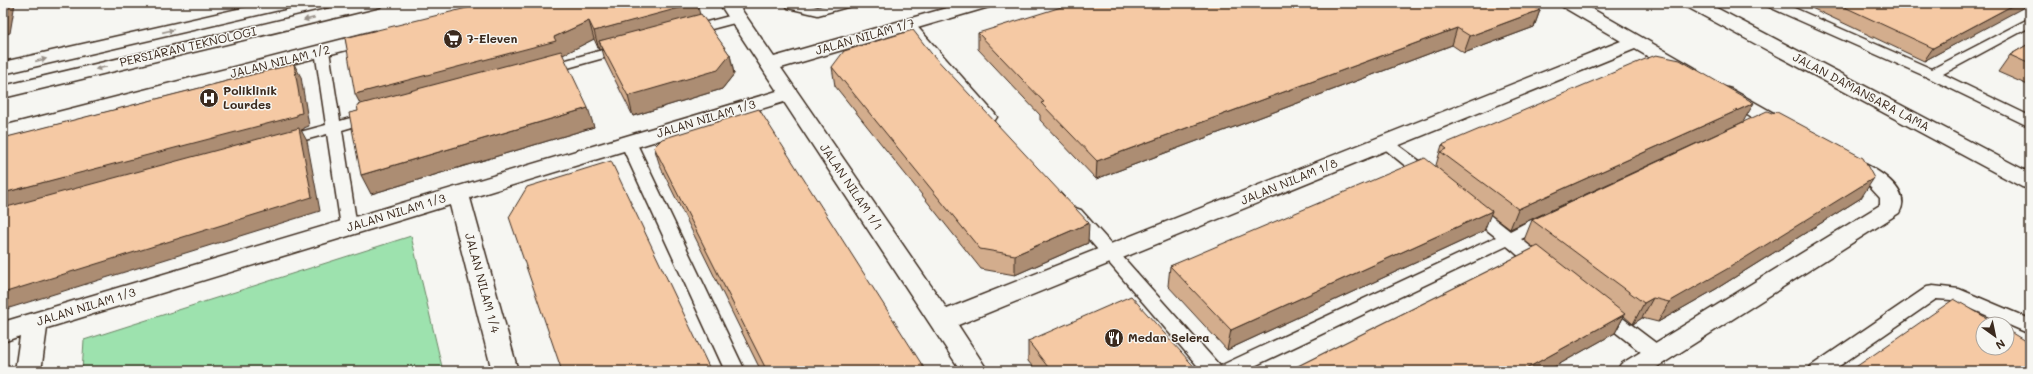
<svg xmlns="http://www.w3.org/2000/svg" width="2033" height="374" viewBox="0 0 2033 374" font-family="Mali,sans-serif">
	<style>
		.green { fill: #9de2ae; stroke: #6c8666 }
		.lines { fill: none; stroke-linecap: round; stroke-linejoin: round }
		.lane-casing { stroke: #3b2a1e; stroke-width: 3 }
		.street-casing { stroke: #3b2a1e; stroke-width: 3 }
		.secondary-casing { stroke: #3b2a1e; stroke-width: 3 }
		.lane { fill: #f6f6f2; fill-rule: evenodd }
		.street { fill: #f6f6f2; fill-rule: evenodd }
		.secondary { fill: #f6f6f2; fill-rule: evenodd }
		.wall { fill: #d3ad8d; stroke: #3b2a1e }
		.shaded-wall { fill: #ac8d73; stroke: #3b2a1e }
		.building { fill: #f5c9a4; stroke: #3b2a1e }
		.oneway { fill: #989088 }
		.labels { text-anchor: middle; stroke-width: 3; stroke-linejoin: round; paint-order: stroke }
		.street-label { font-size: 12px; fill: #3b2a1e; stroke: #f6f6f2 }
		.poi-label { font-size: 12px; font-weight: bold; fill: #3b2a1e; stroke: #f6f6f2; text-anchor: start }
	</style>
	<rect width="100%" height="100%" fill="#f6f6f2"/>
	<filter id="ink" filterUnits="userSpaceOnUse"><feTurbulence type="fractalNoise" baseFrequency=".025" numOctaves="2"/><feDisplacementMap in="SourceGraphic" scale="8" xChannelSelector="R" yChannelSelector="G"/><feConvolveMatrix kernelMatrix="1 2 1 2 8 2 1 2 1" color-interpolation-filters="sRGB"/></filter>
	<g filter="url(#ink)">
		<!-- green -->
		<path class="green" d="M411,236L443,371H82L84,340Z"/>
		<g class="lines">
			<defs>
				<path id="lane" d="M785,3H801L818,7L832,3H852L851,6L818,15L788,8Z
					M1766,3H1783L1932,69L2030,18V27L1943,74L2030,116V127L1927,77L1767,6Z
					M737,14L744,18L742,21L689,35L684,34L682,31L684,28Z
					M908,21L913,22L995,114L997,117L995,120H985L903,28L901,25Z
					M624,44L629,45L631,48L629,51L546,74L541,73L539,70L541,67Z
					M322,47L327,48L329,51L340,121L371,112L376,114L378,117L376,120L342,130L357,227L355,231L349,233L343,231L341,227L327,134L283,146L278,144L275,141L278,138L326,125L315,51L317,48Z
					M628,137L633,139L636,142L745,371H725L620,142L623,139Z
					M1386,138L1391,140L1436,173L1438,177L1436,181L1430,182L1424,181L1381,146L1378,143L1381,140Z
					M1470,203L1476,204L1510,231C1523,225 1540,212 1554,216L1556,220L1554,224L1521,239L1549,261L1552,265L1549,269C1534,274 1519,255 1507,246L1244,371H1202L1067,214L1069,210L1075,208L1081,210L1220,366L1496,237L1464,212L1462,208L1464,204Z
					M1933,286L1959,289L2030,319V334L1951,300L1936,299L1832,371H1808L1811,366L1927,287Z
					M1602,305L1608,307L1665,350L1667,355L1665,360L1658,362L1651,360L1596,317L1593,312L1596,307Z"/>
				<path id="street" d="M719,3H737L774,57L964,3H992L989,7L781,68L947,309L1621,41L1563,7L1560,3H1582L1695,68L1698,72L1695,76L1688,78L1681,76L1635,49L958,325L988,371H961L784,102L470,198L518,371H492L450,205L47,328L41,371H15L20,336L3,342V322L777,91Z
					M1684,3H1707L2030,173V189L2022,187L1687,7Z
					M375,31L382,33L384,37L382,41L3,138V126Z
					M1724,87L1731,89L1793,124L1796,129L1793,134L1786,135L1779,134L1717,97L1714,93L1717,89Z
					M1847,157C1867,162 1915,188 1899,213L1651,371H1617L1621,364L1880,205V198L1869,186L1839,169L1836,164L1839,159Z"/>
				<path id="secondary" d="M264,3H297L294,7L288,8L3,74V62Z
					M352,3H383L380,7L3,98V86Z"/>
			</defs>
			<!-- lane casing -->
			<use href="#lane" class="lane-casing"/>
			<!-- street casing -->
			<use href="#street" class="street-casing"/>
			<!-- secondary casing -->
			<use href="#secondary" class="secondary-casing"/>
			<!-- lane -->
			<use href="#lane" class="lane"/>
			<!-- street -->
			<use href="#street" class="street"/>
			<!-- secondary -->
			<use href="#secondary" class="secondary"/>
		</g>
		<!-- wall -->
		<path class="wall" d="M1801,3H2030L1924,61Z
			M1540,10L1534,27L1464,53L1452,45L1096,179L1040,120V115L978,49V33Z
			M700,14L730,55L734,74L722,89L633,116L605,60L602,49L599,50L594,39L562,55L594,127L371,194L358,111L361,105L345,38Z
			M2030,43V86L1998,72L2010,55Z
			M832,67L1088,243L1015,275L981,269L835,86Z
			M1743,122L1861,198L1716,289L1658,322L1642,318L1633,324L1624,316L1615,333L1547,371H1288L1534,248L1524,240L1532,220L1708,138L1510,229L1490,214L1484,231L1227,350L1168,286L1170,266L1436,167V165L1442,145Z
			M654,147L926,371H761L660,166Z
			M1028,341L1198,371H1036L1028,361Z"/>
		<!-- shaded-wall -->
		<path class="shaded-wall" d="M4,3H15L10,33L3,35V10Z
			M692,3H697L701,19L599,41L602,49L599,50L594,31Z
			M2017,3H2030V4L1924,61L1933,48Z
			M1540,10L1534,27L1464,53L1470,36Z
			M589,21L594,39L561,56L365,113L355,94L554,37Z
			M1457,28L1452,45L1096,179L1097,161Z
			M730,55L734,74L722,89L633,116L628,96Z
			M294,64L301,77L309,126L304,128V129L301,130L307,141L320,211L3,310V193L297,114Z
			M1754,103L1743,122L1510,229L1518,209Z
			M588,108L594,127L371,194L361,175Z
			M1874,178L1861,198L1716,289L1658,322L1669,302Z
			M1492,211L1484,231L1227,350L1231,330Z
			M1089,223L1088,243L1015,275V255Z
			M1653,298L1642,318L1633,324L1644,303Z
			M1625,314L1615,333L1547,371H1522Z"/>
		<!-- building -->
		<path class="building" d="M487,3H693L694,4L594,31L589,21L554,37L556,41L355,94L345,38Z
			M1074,3H1528L1540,10L1470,36L1457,28L1097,161L1041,103L1044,102L978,33Z
			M1836,3H2017L1933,48Z
			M701,14L730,55L718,70L628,96L599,41Z
			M913,30L931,53L1089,223L1015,255L980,249L832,67L844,51Z
			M2030,43V64L2010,55Z
			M561,51L588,108L361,175L349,113L358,111L357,105Z
			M1656,55L1680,60L1754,103L1518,209L1441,152L1447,149L1442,145L1643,60Z
			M294,64L302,113L297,114V116L3,193V138Z
			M759,109L926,371H767L654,147L662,139Z
			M1767,111L1772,113L1777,112L1863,158L1874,178L1727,269L1669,302L1653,298L1644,303L1532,220Z
			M299,128L312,197L3,293V208Z
			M1425,158L1492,211L1231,330L1170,266Z
			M611,161L711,371H562L509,217L527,187Z
			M1538,246L1625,314L1522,371H1288Z
			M1131,296L1198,371H1051L1028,341Z
			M1954,299L1997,324H1983V348H2007V330L2030,344V371H1850Z"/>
		<!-- one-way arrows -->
		<defs><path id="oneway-solid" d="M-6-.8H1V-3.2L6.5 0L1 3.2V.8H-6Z"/></defs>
		<g class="oneway">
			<use href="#oneway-solid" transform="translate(309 19) rotate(167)"/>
			<use href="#oneway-solid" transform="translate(168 31) rotate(-13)"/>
			<use href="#oneway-solid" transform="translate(41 60) rotate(-13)"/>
			<use href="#oneway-solid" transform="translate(101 68) rotate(167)"/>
		</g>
	</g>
	<!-- icons -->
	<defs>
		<symbol id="supermarket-disc" viewBox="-11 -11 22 22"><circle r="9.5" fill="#3b2a1e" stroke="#f6f6f2"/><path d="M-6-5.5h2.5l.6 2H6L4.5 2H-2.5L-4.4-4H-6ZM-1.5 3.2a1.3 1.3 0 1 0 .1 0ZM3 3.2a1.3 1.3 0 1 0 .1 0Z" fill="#fff"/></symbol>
		<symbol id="hospital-disc" viewBox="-11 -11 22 22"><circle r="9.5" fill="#3b2a1e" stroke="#f6f6f2"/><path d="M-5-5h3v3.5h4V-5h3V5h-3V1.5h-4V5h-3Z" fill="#fff"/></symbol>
		<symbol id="restaurant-disc" viewBox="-11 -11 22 22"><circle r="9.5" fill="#3b2a1e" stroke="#f6f6f2"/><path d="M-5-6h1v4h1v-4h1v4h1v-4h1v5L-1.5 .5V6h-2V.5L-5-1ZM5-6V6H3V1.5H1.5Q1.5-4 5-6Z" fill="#fff"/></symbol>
	</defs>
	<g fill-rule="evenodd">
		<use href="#supermarket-disc" x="442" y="28" width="22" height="22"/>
		<use href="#hospital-disc" x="198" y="87" width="22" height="22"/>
		<use href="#restaurant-disc" x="1103" y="327" width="22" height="22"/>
	</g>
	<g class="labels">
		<!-- street labels -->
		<g class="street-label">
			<text transform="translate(865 37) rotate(-16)" y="4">JALAN NILAM 1/7</text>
			<text transform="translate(188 47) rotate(-13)" y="4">PERSIARAN TEKNOLOGI</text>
			<text transform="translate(280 62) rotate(-14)" y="4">JALAN NILAM 1/2</text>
			<text transform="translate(1861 92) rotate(28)" y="4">JALAN DAMANSARA LAMA</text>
			<text transform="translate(706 119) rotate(-17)" y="4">JALAN NILAM 1/3</text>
			<text transform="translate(1289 182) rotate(-22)" y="4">JALAN NILAM 1/8</text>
			<text transform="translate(851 187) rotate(56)" y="4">JALAN NILAM 1/1</text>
			<text transform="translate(396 213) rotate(-17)" y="4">JALAN NILAM 1/3</text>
			<text transform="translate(482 283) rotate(75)" y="4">JALAN NILAM 1/4</text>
			<text transform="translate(86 307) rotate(-17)" y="4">JALAN NILAM 1/3</text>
		</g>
		<!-- poi labels -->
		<g class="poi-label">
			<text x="467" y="43">7-Eleven</text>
			<text x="223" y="95">Poliklinik<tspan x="223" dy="14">Lourdes</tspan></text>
			<text x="1128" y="342">Medan Selera</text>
		</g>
	</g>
	<!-- margin -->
	<rect width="2033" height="374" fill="none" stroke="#f6f6f2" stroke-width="16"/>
	<rect x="8" y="8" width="2017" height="358" fill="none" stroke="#3b2a1e" stroke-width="1.5" filter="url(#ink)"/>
	<!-- north arrow -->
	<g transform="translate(1995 336) rotate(147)"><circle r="19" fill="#f6f6f2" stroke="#aba49d"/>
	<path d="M0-3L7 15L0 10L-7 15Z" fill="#3b2a1e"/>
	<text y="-6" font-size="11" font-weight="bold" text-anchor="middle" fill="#3b2a1e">N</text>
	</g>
</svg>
